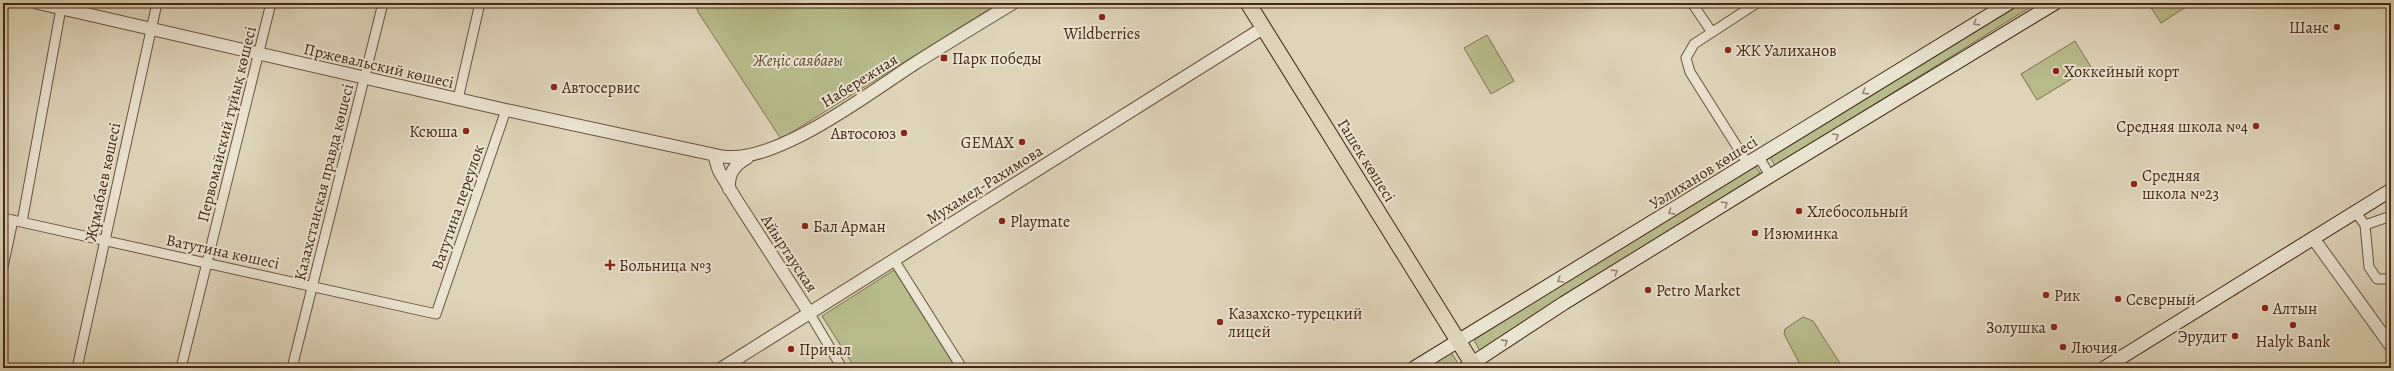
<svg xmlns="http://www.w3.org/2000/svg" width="2394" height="371" viewBox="0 0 2394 371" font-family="Alegreya,serif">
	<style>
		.green { fill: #b8bc8b; stroke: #7e724f }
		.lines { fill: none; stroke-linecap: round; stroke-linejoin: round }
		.minor-casing { stroke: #6b533c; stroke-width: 11 }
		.tertiary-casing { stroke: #6b533c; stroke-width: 14 }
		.secondary-casing { stroke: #452813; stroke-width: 15 }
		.primary-casing { stroke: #452813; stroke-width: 17 }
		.minor { stroke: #eae4d2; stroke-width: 9 }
		.tertiary { stroke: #eae4d2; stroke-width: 12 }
		.secondary { stroke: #eae4d2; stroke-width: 13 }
		.primary { stroke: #ded5b9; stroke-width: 15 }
		.oneway { stroke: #988672 }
		.poi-dot { fill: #8f2418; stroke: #eae4d2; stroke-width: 1.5 }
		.labels { text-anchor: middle; stroke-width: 4; stroke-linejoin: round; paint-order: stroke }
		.poi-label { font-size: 16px; fill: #452813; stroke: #eae4d2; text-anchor: start }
		.park-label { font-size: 16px; font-style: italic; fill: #5c462b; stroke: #eae4d2 }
		.street-label { font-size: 16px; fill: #452813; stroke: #eae4d2 }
	</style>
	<rect width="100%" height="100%" fill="#ded5b9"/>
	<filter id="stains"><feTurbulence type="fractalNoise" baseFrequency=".005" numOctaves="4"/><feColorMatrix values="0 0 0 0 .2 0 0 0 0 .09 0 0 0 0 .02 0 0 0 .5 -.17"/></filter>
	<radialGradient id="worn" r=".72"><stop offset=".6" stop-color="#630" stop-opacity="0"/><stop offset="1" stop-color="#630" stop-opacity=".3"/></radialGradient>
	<!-- green -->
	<path class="green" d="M695,3H999L781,139L698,12Z
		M2020,3H2037L1775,166L1770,157Z
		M2148,3H2192L2161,23Z
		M1487,35L1514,81L1491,94L1464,48Z
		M2075,41L2091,67L2037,100L2021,74Z
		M1755,165L1761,175L1480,351L1474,340Z
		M894,270L956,368H855L822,316Z
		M1803,317L1813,321L1843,368H1802L1784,334L1785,329Z
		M1450,351L1458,363L1450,368H1422Z"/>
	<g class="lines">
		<defs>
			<path id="minor" d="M1692,3L1711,31
				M458,99L480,3
				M1759,157L1770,176
				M1748,164L1690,72L1686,58L1694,44L1757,3
				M2355,211L2365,225L2391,216
				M3,218L436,314L506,110
				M22,222L62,3
				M2365,225L2369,267L2377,279H2391
				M894,260L962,368
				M3,267L13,220
				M810,314L842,368
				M77,368L157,3
				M181,368L271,3
				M292,368L383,3"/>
			<path id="tertiary" d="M38,3L506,110L720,156C773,167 869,93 914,64C947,43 980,23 1013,3
				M714,155L719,171L737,201L810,314
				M729,189C728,174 734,165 747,158
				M2313,238L2391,346
				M722,368L1263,28"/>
			<path id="secondary" d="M1414,368L2009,3
				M1465,368L1564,303L1770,176L2055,3
				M2104,368L2391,190"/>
			<path id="primary" d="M1248,3L1475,368"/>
		</defs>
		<!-- minor casing -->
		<use href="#minor" class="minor-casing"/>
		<!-- tertiary casing -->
		<use href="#tertiary" class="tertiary-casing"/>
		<!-- secondary casing -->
		<use href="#secondary" class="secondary-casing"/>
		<!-- primary casing -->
		<use href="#primary" class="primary-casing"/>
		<!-- minor -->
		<use href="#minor" class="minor"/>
		<!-- tertiary -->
		<use href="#tertiary" class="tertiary"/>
		<!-- secondary -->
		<use href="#secondary" class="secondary"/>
		<!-- primary -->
		<use href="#primary" class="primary"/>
	</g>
	<!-- one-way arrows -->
	<defs><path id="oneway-chevron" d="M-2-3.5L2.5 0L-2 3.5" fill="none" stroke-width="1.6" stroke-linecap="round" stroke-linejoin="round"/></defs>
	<g class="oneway">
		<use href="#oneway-chevron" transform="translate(1976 23) rotate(148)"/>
		<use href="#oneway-chevron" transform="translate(1865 92) rotate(148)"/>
		<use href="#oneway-chevron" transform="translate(1836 136) rotate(-31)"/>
		<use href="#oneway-chevron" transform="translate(1725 204) rotate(-32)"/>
		<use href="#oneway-chevron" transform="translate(1671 212) rotate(148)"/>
		<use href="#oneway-chevron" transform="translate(1615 272) rotate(-32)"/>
		<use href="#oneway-chevron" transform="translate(1560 280) rotate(149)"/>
		<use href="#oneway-chevron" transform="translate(1505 342) rotate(-33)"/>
	</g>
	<!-- markers -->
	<g class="poi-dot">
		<circle cx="1102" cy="17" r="4"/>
		<circle cx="2337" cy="27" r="4"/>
		<circle cx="1728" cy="50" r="4"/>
		<rect x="940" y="54" width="8" height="8" rx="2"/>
		<circle cx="2056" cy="71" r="4"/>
		<circle cx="554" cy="87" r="4"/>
		<circle cx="2256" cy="126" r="4"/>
		<circle cx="466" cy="131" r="4"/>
		<circle cx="904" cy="133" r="4"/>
		<circle cx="1022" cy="142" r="4"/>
		<circle cx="2134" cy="184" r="4"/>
		<circle cx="1799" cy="211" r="4"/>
		<circle cx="1002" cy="221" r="4"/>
		<circle cx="805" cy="226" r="4"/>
		<circle cx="1755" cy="233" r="4"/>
		<path d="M608 259h4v4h4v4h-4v4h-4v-4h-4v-4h4z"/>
		<circle cx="1648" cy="290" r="4"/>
		<circle cx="2046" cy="295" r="4"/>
		<circle cx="2118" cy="299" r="4"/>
		<circle cx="2265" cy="308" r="4"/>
		<circle cx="1220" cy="322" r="4"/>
		<circle cx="2293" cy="325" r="4"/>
		<circle cx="2054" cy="327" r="4"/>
		<circle cx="2235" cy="336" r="4"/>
		<circle cx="2063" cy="347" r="4"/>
		<circle cx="791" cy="349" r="4"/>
	</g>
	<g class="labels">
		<!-- poi labels -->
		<g class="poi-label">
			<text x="2329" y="33" text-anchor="end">Шанс</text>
			<text x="1102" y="39" text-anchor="middle">Wildberries</text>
			<text x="1736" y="56">ЖК Уалиханов</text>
			<text x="952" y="64">Парк победы</text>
			<text x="2064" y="77">Хоккейный корт</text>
			<text x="562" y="93">Автосервис</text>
			<text x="2248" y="132" text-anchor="end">Средняя школа №4</text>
			<text x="458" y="137" text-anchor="end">Ксюша</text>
			<text x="896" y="139" text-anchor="end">Автосоюз</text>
			<text x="1014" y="148" text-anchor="end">GEMAX</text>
			<text x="2142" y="181">Средняя<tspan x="2142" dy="18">школа №23</tspan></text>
			<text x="1807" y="217">Хлебосольный</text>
			<text x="1010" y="227">Playmate</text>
			<text x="813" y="232">Бал Арман</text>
			<text x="1763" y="239">Изюминка</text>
			<text x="619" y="271">Больница №3</text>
			<text x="1656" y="296">Petro Market</text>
			<text x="2054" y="301">Рик</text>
			<text x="2126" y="305">Северный</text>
			<text x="2273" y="314">Алтын</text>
			<text x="1228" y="319">Казахско-турецкий<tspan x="1228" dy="18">лицей</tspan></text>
			<text x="2046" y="333" text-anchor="end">Золушка</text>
			<text x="2227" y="342" text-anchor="end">Эрудит</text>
			<text x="2293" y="347" text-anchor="middle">Halyk Bank</text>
			<text x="2071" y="353">Лючия</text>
			<text x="799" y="355">Причал</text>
		</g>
		<!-- park labels -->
		<g class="park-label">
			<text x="798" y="66">Жеңіс саябағы</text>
		</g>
		<!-- street labels -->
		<g class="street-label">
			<text transform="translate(379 65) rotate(13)" y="6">Пржевальский көшесі</text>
			<text transform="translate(859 80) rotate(-32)" y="6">Набережная</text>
			<text transform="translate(226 124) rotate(-76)" y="6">Первомайский тұйық көшесі</text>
			<text transform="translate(1367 160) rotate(58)" y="6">Гашек көшесі</text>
			<text transform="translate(1703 172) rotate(-32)" y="6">Уәлиханов көшесі</text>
			<text transform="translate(102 182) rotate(-78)" y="6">Жұмабаев көшесі</text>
			<text transform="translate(323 182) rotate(-76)" y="6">Казахстанская правда көшесі</text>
			<text transform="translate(984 184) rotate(-32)" y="6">Мухамед-Рахимова</text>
			<text transform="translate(457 207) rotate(-71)" y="6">Ватутина переулок</text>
			<text transform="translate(223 251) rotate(12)" y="6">Ватутина көшесі</text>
			<text transform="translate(790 253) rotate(57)" y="6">Айыртауская</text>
		</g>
	</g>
	<!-- margin -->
	<rect width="2394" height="371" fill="none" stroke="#ded5b9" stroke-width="16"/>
	<rect x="4" y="4" width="2386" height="363" fill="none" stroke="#452813" stroke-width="2"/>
	<rect x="8" y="8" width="2378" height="355" fill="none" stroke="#452813"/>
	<rect width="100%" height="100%" filter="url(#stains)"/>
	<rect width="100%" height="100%" fill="url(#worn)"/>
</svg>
